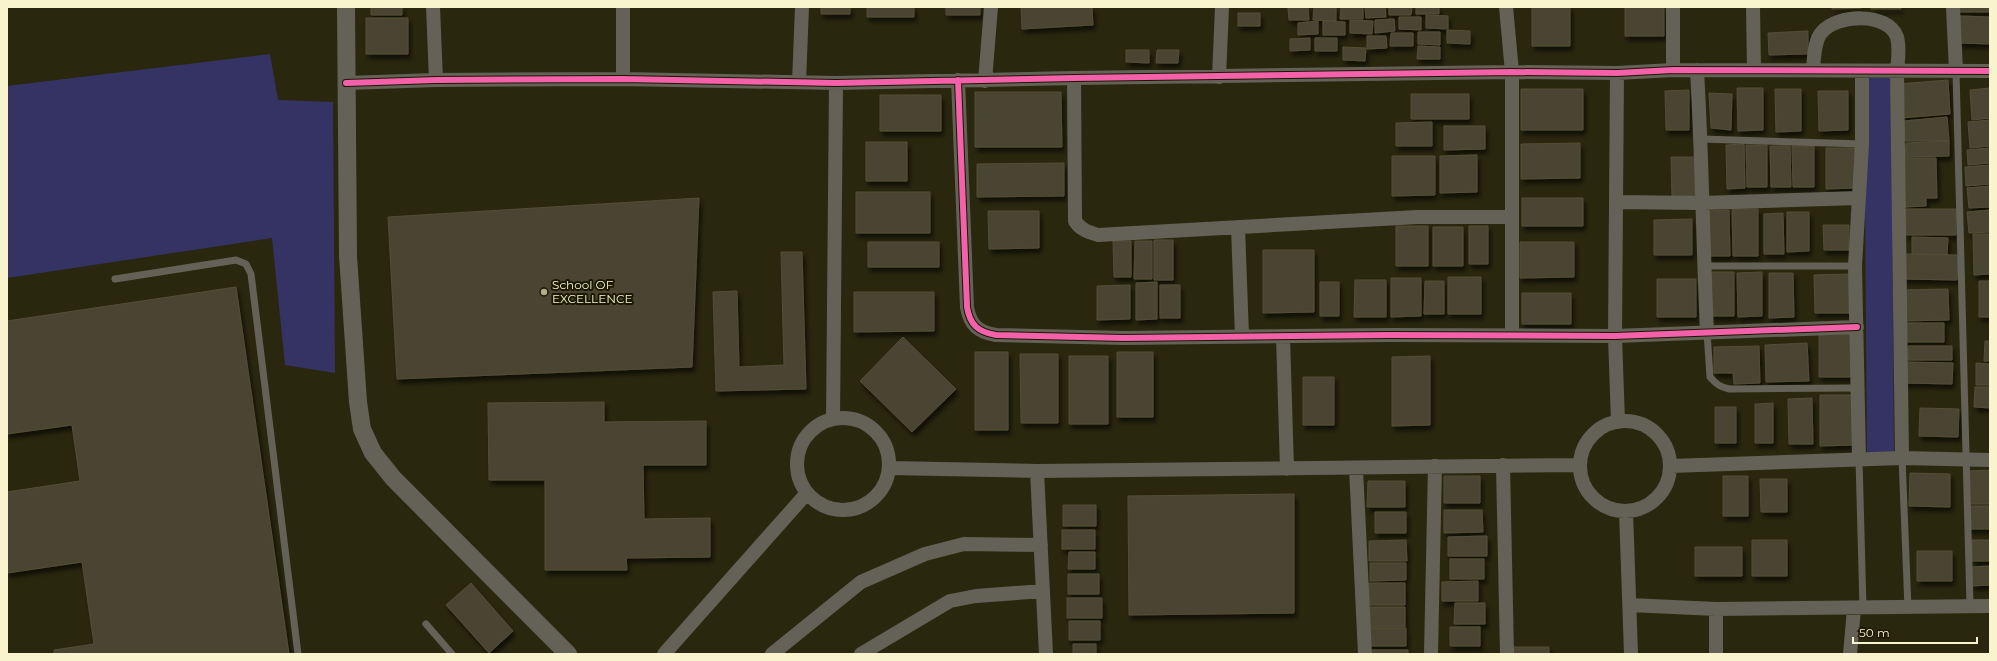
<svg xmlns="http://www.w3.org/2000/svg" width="1997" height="661" viewBox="0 0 1997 661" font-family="Montserrat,sans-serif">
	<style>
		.green { fill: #343364 }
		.building { fill: #4a4430; stroke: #544e37; filter: url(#shadow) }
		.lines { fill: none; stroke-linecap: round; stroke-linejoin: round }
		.service { stroke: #646256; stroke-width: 7 }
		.minor { stroke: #646256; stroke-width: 14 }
		.tertiary { stroke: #646256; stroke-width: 18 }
		.cycleway-casing { stroke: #1b1701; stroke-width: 8 }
		.cycleway { stroke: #f560ab; stroke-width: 6 }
		.poi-dot { fill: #b1ac8a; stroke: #1b1701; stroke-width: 1.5 }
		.labels { text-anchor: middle; stroke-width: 4; stroke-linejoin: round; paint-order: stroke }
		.poi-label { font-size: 12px; fill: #f9f4cd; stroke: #1b1701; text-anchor: start }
	</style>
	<defs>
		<filter id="shadow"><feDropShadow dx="2.5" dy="4.5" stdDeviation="2" flood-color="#0009"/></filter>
	</defs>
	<rect width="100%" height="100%" fill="#2a270f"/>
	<!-- green -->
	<path class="green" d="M270,54L278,100L333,102L335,373L285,365L272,238L7,278V86Z
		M1864,78H1891L1894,453H1867Z"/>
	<!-- building -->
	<path class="building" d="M371,7H402V15H371Z
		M821,7H850V14H821Z
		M867,7H914V17H867Z
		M946,7H980V15H946Z
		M1021,7H1092L1093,25L1022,29Z
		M1308,7L1309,20H1289L1288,8Z
		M1314,7L1336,8V21L1313,20Z
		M1341,7H1363V19H1340Z
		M1365,7H1385L1386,17L1366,18Z
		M1389,7H1412L1411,15H1389Z
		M1416,7H1439V14H1416Z
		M1532,7H1570V46H1532Z
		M1625,7H1664V36H1625Z
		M1832,7H1862V8L1832,9Z
		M1871,7H1901V9H1871Z
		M1955,7H1990V12H1955Z
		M1238,13H1260V26H1238Z
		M1426,15L1448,16V29L1426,28Z
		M1960,16L1990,17V44L1959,43Z
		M1399,17H1421V30L1399,29Z
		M366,18H408V54H366Z
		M1394,19L1395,31L1375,33V20Z
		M1350,20L1373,21L1372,34L1350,33Z
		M1318,21V34L1298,35V23Z
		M1323,21L1345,22V35H1323Z
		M1447,30L1470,31V44L1447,43Z
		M1808,31V54L1769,55L1768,33Z
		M1418,32H1440V45L1418,44Z
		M1391,33H1413V46H1390Z
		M1367,36H1386L1387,48L1367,49Z
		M1310,38V50L1290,51V39Z
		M1315,38H1337V51H1315Z
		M1418,46L1440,47V59H1417Z
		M1343,47L1366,48L1365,61L1343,60Z
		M1126,50H1149V63L1126,62Z
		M1157,50H1179L1178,63H1156Z
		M1948,80L1950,114L1901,118L1898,84Z
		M1737,88H1763V130L1738,131Z
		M1990,88V118L1972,120L1970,90Z
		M1521,89H1583V130H1521Z
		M1775,89H1801V131L1776,132Z
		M1689,90V130H1666L1665,91Z
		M1818,91H1848V130L1819,131Z
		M975,92H1061L1062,147H975Z
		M1709,93L1732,94L1731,130L1711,128Z
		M1411,94H1469V119H1411Z
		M880,95H941V131H880Z
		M1947,117L1949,141H1905L1904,121Z
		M1990,120V146L1970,148L1968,122Z
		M1432,122V146H1396V123Z
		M1444,126H1485V149L1444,150Z
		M1949,141V156L1905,157L1906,143Z
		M866,142H907V181H866Z
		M1580,143V178L1521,179V144Z
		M1744,144L1745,188L1727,189L1726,145Z
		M1746,145H1767V187H1747Z
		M1770,146H1790L1791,187H1771Z
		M1792,146H1814V187H1793Z
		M1826,148H1855L1856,188L1826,189Z
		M1990,148V163L1968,165L1967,150Z
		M1477,155V192L1440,193V156Z
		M1392,156H1435V195L1392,196Z
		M1671,157H1695V196H1672Z
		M1904,158H1936L1937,198H1926V206L1905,207Z
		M1064,163V196L977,197V164Z
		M1990,165V184L1966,186L1965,167Z
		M1990,186V207L1969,208L1967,188Z
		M856,192H930V233H856Z
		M699,198L692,367L397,379L388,217Z
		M1522,198H1583V226H1522Z
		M1732,209H1758V256H1733Z
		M1906,209H1956V235H1906Z
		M1729,210L1730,256H1708V211Z
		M1990,210V232L1969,233L1967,212Z
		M988,211H1039V248L989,249Z
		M1787,212H1809V251L1787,252Z
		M1783,213L1784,254H1764V214Z
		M1692,219V255H1654V220Z
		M1823,225H1849V250H1824Z
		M1396,226H1428V266H1396Z
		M1469,226H1488V264H1469Z
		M1433,227H1463V266H1433Z
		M1973,234H1990V274L1974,275Z
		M1912,237L1948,238L1947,255L1912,254Z
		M1154,240H1173V280H1154Z
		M1113,241H1131V277H1114Z
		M1135,241H1152V279H1134Z
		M868,242H939V267H868Z
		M1520,242H1574V277L1520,278Z
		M1263,250H1314V312L1263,313Z
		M781,252H802L806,389L716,391L713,292L737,291L739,367L784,365Z
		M1904,254L1958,255L1957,280L1903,279Z
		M1709,272H1734V316H1710Z
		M1762,272V316L1738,317L1737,273Z
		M1769,273H1793L1794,317L1769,318Z
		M1849,274V313H1815L1814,275Z
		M1448,277H1481V314H1448Z
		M1391,278H1421V316L1391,317Z
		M1657,279H1696V317H1657Z
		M1355,280H1386V317H1354Z
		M1425,281H1444V314H1424Z
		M1979,281H1990V317H1979Z
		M1157,282V319L1136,320V283Z
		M1320,282H1339V316H1320Z
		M1130,285V319L1097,320V286Z
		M1160,285H1180V318H1160Z
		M236,287L289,654H54V650L94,644L82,562L7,573V492L80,481L72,425L7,434V321Z
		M1948,289L1949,320L1901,321L1900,290Z
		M854,292H934V331L854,332Z
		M1522,293H1571V324H1522Z
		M1904,323H1944V342H1904Z
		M1854,333V377H1819V334Z
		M903,337L956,389L912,432L860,381Z
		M1985,341H1990V361H1984Z
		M1807,343L1809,381L1766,382L1765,345Z
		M1759,346L1760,383L1734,384L1733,373H1714V347Z
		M1908,346H1952V360H1908Z
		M975,352H1008V430H975Z
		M1117,352H1153V417H1117Z
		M1020,354H1058V423H1021Z
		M1069,356H1108V424H1069Z
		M1430,356V425L1392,426V357Z
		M1904,362L1953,363L1952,384L1904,383Z
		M1976,363L1990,364V385H1976Z
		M1303,377H1334V425H1303Z
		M1975,387H1990V408L1974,407Z
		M1820,395H1852L1853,445L1820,446Z
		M1812,398L1813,444H1789L1788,399Z
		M604,402V422L706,421V465H643L644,519L710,518V557L626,558L627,570H545V480H489L488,403Z
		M1773,403V443H1755V404Z
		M1715,407H1736V443H1715Z
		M1920,408L1959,409L1958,437L1919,436Z
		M1990,470V504H1968V471Z
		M1910,473L1950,474V507L1909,506Z
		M1444,476H1480V503H1444Z
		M1723,476H1748V516H1723Z
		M1760,479H1787V512H1761Z
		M1368,481H1405V507H1367Z
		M1294,494V613L1129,615L1128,496Z
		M1063,505H1096V526H1063Z
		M1968,506H1990V529H1968Z
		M1444,510H1482L1483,532L1444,533Z
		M1375,512H1406V533H1375Z
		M1062,530H1095V549H1062Z
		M1487,536V556H1448V537Z
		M1406,540L1407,561H1369V541Z
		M1752,540H1787V576H1752Z
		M1972,540H1990V561H1972Z
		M1695,547H1742V576H1695Z
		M1917,551H1952V581H1917Z
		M1069,552H1095V569H1068Z
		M1450,559H1484V579H1450Z
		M1370,563H1406V580L1370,581Z
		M1990,566V585L1972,586L1971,567Z
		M1068,574H1099V594H1068Z
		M1478,581V601H1442V582Z
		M471,583L513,631L489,653L446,605Z
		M1369,583H1405V605H1369Z
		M1067,598H1102V618H1067Z
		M1455,603H1485V624H1454Z
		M1370,607H1405V627H1370Z
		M1069,621H1100V640H1069Z
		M1450,627H1480V646H1450Z
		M1366,628H1406V646H1366Z
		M1073,644H1096V654H1073Z
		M1513,647H1549V654H1512Z
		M1368,650H1408V654H1368Z"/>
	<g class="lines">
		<!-- service -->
		<path class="service" d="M1956,71L1970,606
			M1701,139L1862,144
			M1704,266H1855
			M115,279L236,260L246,264L251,274L298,654
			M1707,332L1710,377C1716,384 1720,387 1729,389L1858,388
			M1902,458L1908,608
			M1859,459L1863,608
			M426,624L452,654"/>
		<!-- minor -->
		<path class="minor" d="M433,7L436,80
			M623,7V79
			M1506,7L1512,72V335
			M1753,7L1754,70
			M1953,7L1956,71
			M1673,70V7
			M1697,70C1702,157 1703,245 1707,332
			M1813,70C1814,59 1814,40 1822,32C1837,14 1888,12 1897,37C1900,48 1898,60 1897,71L1902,458
			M1617,73L1615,336L1618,422
			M1219,77L1222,7
			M1074,78L1075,221C1081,230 1088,232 1098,235L1417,217H1511
			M958,80L967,307C970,325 978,332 996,335L1124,338L1389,335L1615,336L1857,327
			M985,81L991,7
			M799,82L802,7
			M346,83L436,80L623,79L836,83L1074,78L1512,72L1617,73L1673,70L1990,71
			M1617,202L1701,203L1858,198
			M1238,227L1242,336
			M1283,336L1287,469
			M797 464a46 46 0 1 1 92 0a46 46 0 1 1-92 0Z
			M833,419L836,83
			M1580 466a45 45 0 1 1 90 0a45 45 0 1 1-90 0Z
			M1859,459L1855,266L1862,144V71
			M1503,465L1507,654
			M1670,466L1902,458L1990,460
			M890,468L1037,471L1580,465
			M1356,468L1365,654
			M1037,471L1046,654
			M1626,511L1631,654
			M1630,605L1716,609L1990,606
			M664,654L807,493
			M772,654L861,582L925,554L964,544L1041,545
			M861,654L950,601L976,596L1043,591
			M1431,654L1435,466
			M1716,654V609
			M1850,654L1854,609"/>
		<!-- tertiary -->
		<path class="tertiary" d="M346,7L348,256L358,402L362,429L373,453L393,478L568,654"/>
		<defs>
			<path id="cycleway" d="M958,80L967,307C970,325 978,332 996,335L1124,338L1389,335L1615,336L1857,327
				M346,83L436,80L623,79L836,83L1074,78L1512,72L1617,73L1673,70L1990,71"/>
		</defs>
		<!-- cycleway casing -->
		<use href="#cycleway" class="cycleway-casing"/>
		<!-- cycleway -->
		<use href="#cycleway" class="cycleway"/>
	</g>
	<!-- markers -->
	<circle class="poi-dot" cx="544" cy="292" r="4"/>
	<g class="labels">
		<!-- poi labels -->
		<g class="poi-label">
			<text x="552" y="289">School OF<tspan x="552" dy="14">EXCELLENCE</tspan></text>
		</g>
	</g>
	<!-- border -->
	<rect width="1997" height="661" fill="none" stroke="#f9f4cd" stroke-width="16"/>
	<!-- scale -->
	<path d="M1853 637v6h124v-6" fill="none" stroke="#f9f4cd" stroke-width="2"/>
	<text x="1859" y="637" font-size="12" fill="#f9f4cd" stroke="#1b1701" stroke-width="3" paint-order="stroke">50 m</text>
</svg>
